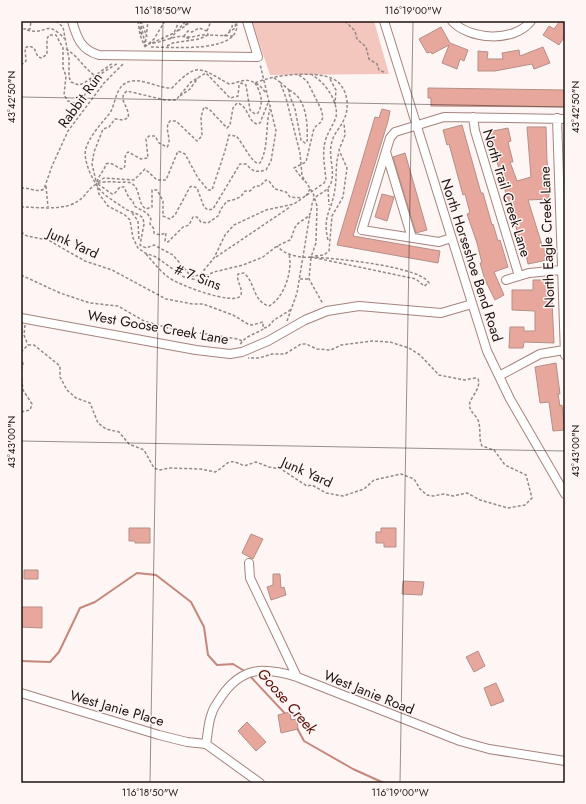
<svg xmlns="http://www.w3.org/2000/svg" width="586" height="804" viewBox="0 0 586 804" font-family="Jost,sans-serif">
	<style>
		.green { fill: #f3c6be }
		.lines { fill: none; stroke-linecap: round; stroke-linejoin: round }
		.stream { stroke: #c5877c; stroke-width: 2 }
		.building { fill: #e8a79c; stroke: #b38f88 }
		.minor-casing { stroke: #a6837d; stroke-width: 10 }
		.path { stroke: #928886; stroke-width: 1.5; stroke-dasharray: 3 2; stroke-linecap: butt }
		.minor { stroke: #fff; stroke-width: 8 }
		.ticks { fill: none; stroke: #1f1210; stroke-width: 1; stroke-opacity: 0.45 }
		.labels { text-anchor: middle; stroke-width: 3; stroke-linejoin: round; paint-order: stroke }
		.street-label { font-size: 14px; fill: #1f1210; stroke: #fef6f4 }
		.water-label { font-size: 15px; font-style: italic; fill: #5a0f08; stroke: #fef6f4 }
		.neatline { fill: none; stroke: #1f1210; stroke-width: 1.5 }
		.ticks-label { font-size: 10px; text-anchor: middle; fill: #1f1210 }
	</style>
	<rect width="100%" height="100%" fill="#fef6f4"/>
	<!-- green -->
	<path class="green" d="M252,21H374L389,74L270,75Z"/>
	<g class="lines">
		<!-- stream -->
		<path class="stream" d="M21,661L50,662L59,652L80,608L95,602L137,573L156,575L191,602L204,627L208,655L217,665L233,664L246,672
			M249,675L292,721
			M297,728L304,741L353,769L384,783"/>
	</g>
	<!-- building -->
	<path class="building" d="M560,21L565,23V36L559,45L543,35L549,26L554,29Z
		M441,27L450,43L468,50L464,61L460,59L457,69L442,63L449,45L432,54L431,52L427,53L419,39Z
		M543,47L550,63L534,69L532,64L495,71H478V51L488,52L487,59H503L502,53L519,50L520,56Z
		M428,88L565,90V107L431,106V98H428Z
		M382,109L390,111L388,121L353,236L440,251L438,263L337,245L375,117L379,118Z
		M462,125L481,193H483L492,225L493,224L498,241L500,240L508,267L494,272L504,295L495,300L485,280L480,263H482L477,243L467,214L470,213L465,194L463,195L449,144L447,145L443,130Z
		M527,127H546L547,161L549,178V199L528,200L542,245L543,244L547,260L528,264L524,244L521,245L508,198H507L503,182L499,175L500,174L493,144L490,145L488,132L508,128L511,141L508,142L513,162H510L517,181L531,177Z
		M405,153L427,230L416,233L393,157Z
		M382,194L394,197L387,221L375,217Z
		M533,280H551L554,343L524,342L523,348H509L510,327H524V331H535V311L512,310V290H533Z
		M556,363L560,394H558L560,406L562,405L565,430L553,431L549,402L540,403L535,367Z
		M129,528H150V543H135V541H129Z
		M381,528H396V547H384V543H376V532H381Z
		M251,534L263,539L253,559L242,553Z
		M24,570H38V579H24Z
		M273,574H280L281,588L284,587L286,595L271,600L267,587L273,585Z
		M403,581L424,582L422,595L402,594Z
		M21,607H42V628L21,627Z
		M478,651L485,666L474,672L466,657Z
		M496,683L504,701L491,706L484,688Z
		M290,712L291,720L297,719L298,729L281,733L278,715Z
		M247,722L266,742L256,751L238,731Z"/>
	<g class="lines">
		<defs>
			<path id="minor" d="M72,21C77,38 81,50 99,55L258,57L247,21
				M384,21L487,351L510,399L565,494
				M452,21C469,40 514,43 531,21
				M473,117L475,131L519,276
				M557,118L565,355
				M386,152L412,238
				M451,238L439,242L362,230L390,138L395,132L444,117L565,119
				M506,280L529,273L561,270
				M21,318L196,350L230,354L242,352L268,341L305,320L327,311L359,306L441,313L472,304
				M499,376L540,354L564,350
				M249,563L250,578L297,677
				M21,693L159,735L187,742L206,744
				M206,744C208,734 208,722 212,713C213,708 218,702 221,697C242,666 264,667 297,677L460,741L489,749L565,761
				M206,744L260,783"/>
		</defs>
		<!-- minor casing -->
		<use href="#minor" class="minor-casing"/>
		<!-- path -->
		<path class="path" d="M56,21L63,27L69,59V77L71,82L79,85L84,83L113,63
			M138,21L140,35L145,47
			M140,21L145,43
			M141,21L147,37
			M345,21L355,31L357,39L366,47L369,59L377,64L379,70L386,73
			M21,24L24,29H30L31,21
			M185,25L190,21
			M140,27L142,37
			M27,30C48,36 45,18 65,39
			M178,31L192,21
			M207,31L211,21
			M229,32L232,27L233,21
			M224,36L235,28L236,21
			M21,37V45
			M170,39L186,21
			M152,43L174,33L179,21
			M148,44C158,43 167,39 176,37C182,36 187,37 192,37C198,36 203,34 208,35L207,31L199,28L192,32L188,31L184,36L191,40
			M167,46L173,43L199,39L208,35L233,36
			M145,47L154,39L165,21
			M145,47L148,21
			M151,47C170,47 245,54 236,21
			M66,49C78,56 83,67 94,75
			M21,65L26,61L25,48L29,46L34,48L38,57L42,58L47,54V39L49,35H56L63,48V68L66,76L64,95L68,101L74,103L83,99L91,80L118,63
			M299,75L307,81L321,109L323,117L321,122L314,128L306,162L294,168L305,182
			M274,78L280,82L286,98L300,153L302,176L313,193L317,206L316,243L311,257C299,258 285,255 277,246
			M330,79L336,90L335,104
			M280,82L289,90
			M255,83C261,93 264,102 258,113L255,114L250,110L246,85L241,83L239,85L238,96L230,98L206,73L191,82L176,100H165L127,91C116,99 131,108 128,118L123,120L115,119L109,127L103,129L94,152L92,164L99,194L108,206L125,215L130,220L133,238L138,248L145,253L156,257L184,277L197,280L214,272L243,265L263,257L277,246L290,240C293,236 293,230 296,226C299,221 307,219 310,214C312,210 311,203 314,199C318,193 327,193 331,183C335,171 329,158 331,146C333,129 349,124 347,101C346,92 341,82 333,79C315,70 272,75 255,83C245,77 239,83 229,84C200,68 198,61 172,88C159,89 142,77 128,82C115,87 116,103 110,113C101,124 91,134 86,148C82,160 94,184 102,192C108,198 117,203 124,208C130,212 138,213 143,218L144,224L140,245L146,248L154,245L173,255L189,274L193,276L200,275L214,258L225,235L234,225L266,210L294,204L324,183L326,180C325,168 322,154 325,142C327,133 333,126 336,117C339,102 325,82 312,75
			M256,83L261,87L266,93
			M289,90C307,98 308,125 307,142L305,143L301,140L295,109L289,94Z
			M180,96L190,89L198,78
			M97,182C99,175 104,171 106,164C113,161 117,169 123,169C128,164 122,157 128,152L141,159L148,158L146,139L149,136H155L159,143L167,147C173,139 163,129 170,121H176L197,141L202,136L201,117L204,107L209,109L227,128L230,125L233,108L237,103C248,105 248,122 257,124L260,123L268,103
			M98,182L104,178L134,180L145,169L157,180H166L178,151L185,154L198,178L208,190H212L225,151L229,135L236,136C243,143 250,160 257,163H260C269,147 265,127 270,109
			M98,184L112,194H114L120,187H124L129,198L133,201L134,206L147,213L151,219L150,224L154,229V233L160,235L166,233L165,241L168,242L183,227L189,225L193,217H197L201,222L208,223L218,216L221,209L227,201C235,200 241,198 245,191H250L255,186H260L266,180L269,181L275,189L286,192L290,197L302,198
			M46,186L48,207
			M21,188C29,187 37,193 44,189L52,166L68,131L104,83L124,63
			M328,189L329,205
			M306,196L310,189
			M21,207C37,207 55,210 70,205C93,197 84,179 116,182C121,183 127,181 131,183C141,188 137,204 146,209L152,207V190H157L163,201V216L170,219L175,215L190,187L192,186L197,188L204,207L208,210L213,209L240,164H246C252,171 256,173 266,170L271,161L276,131L260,64
			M132,213L138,221L139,241
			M21,232L27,236L48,240L85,261L112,270L166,299L193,304H203L233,315L248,324L252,325L263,322V329C256,334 244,336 240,345
			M328,240C322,215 332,211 335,189C337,176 335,165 339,152
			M146,254C153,262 160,271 168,277C176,284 236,307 241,295C243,288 236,281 238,274L244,273C255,282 253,302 269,306C284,298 293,271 289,254
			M315,256L324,255L329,251L332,216L343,197L347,168L339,150L345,135L344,123
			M216,257L290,207
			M311,257C332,258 420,266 429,283L424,286L416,279Z
			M311,258L309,279L323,304
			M21,275L60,293L90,303L118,306L144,321L168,328L238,339L242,341
			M300,279H309
			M287,321L297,293L310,214
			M25,325L24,335L28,345
			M264,328L268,327L274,320L292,309
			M21,352L28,345H34L60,366V377L67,390L76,398L90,403L98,423L106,429L119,432L129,444L144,450L154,468L159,470L170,468L201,469L215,472C227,466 227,456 244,466L256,462L269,467L281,469L307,486L312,485L326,493L343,496L364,489L374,480L401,474L414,479L420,489L427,495L433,496L444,494L453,496L467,493L480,500L508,508L525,505L532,498L526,475L505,465L494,450L482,446C478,438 482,427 477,418C473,413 468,409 470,402C473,395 481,387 478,379L475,378L464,380L439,375L420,355L409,348L390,342L372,341L341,345L331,350L317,349L306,344H301L285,354H272L259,358H248
			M21,357L23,364L21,371
			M21,374L23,390L32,404L30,410L21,412"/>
		<!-- minor -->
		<use href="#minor" class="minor"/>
	</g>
	<!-- ticks -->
	<path class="ticks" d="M21,97L565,107M21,441L565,451M150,783L163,21M400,783L413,21"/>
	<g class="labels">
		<!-- street labels -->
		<g class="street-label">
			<text transform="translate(80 100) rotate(-54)" y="5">Rabbit Run</text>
			<text transform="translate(507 193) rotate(73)" y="5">North Trail Creek Lane</text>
			<text transform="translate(547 237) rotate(-92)" y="5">North Eagle Creek Lane</text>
			<text transform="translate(73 243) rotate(24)" y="5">Junk Yard</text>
			<text transform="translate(472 260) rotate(72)" y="5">North Horseshoe Bend Road</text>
			<text transform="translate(198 277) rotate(21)" y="5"># 7 Sins</text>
			<text transform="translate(158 327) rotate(10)" y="5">West Goose Creek Lane</text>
			<text transform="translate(307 472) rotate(24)" y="5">Junk Yard</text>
			<text transform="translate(369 692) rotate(22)" y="5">West Janie Road</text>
			<text transform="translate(117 708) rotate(16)" y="5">West Janie Place</text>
		</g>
		<!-- water labels -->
		<g class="water-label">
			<text transform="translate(287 701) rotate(49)" y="5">Goose Creek</text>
		</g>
	</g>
	<!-- border -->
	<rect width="586" height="804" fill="none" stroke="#fef6f4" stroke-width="44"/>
	<rect x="22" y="22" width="542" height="760" class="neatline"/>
	<g class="ticks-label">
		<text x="163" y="14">116°18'50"W</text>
		<text x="413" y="14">116°19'00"W</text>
		<text transform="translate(11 97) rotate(-90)" y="4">43°42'50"N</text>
		<text transform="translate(575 107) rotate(-90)" y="4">43°42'50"N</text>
		<text transform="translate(11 442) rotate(-90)" y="4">43°43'00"N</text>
		<text transform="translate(575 451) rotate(-90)" y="4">43°43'00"N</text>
		<text x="150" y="796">116°18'50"W</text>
		<text x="400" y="796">116°19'00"W</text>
	</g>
</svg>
